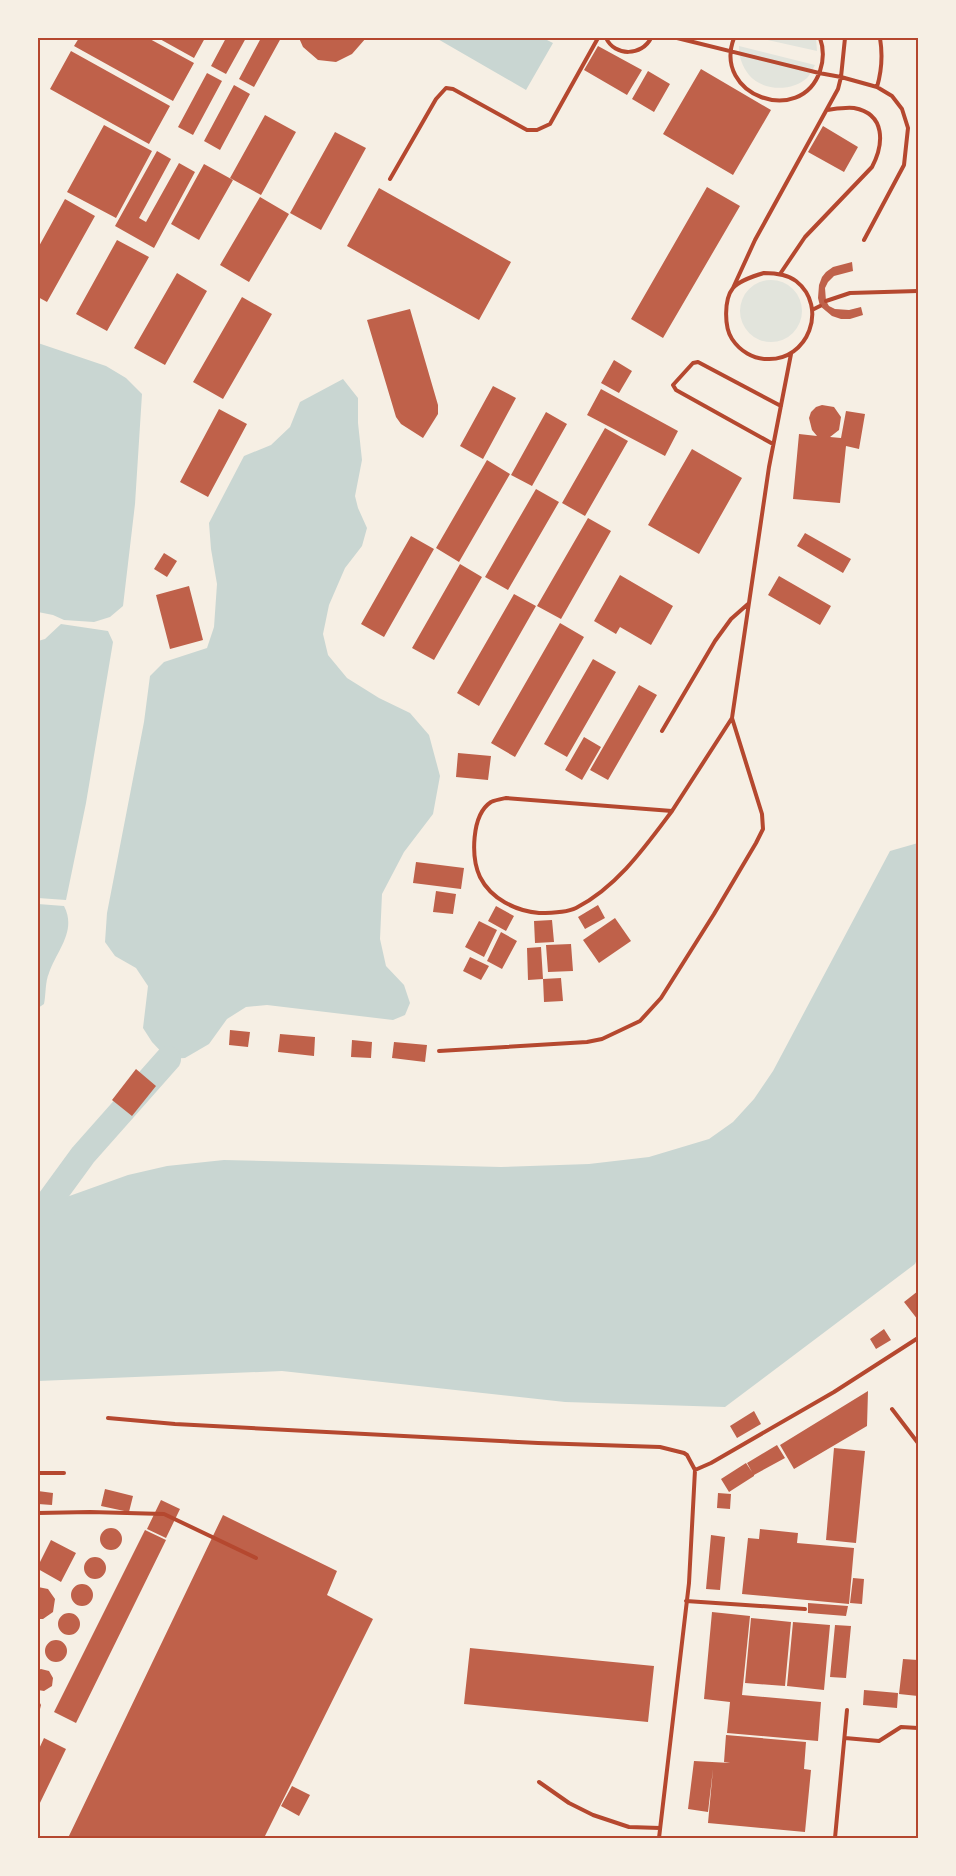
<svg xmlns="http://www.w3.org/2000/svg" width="956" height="1876" viewBox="0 0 956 1876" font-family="Manrope,sans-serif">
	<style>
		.green { fill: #e2e4dc }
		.water { fill: #c9d6d2 }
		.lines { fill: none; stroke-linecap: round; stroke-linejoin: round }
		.river { stroke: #c9d6d2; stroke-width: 26 }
		.building { fill: #bf614a }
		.service { stroke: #b5482f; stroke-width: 4 }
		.neatline { fill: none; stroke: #b5482f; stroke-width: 2 }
	</style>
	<rect width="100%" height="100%" fill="#f6efe4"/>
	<!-- green -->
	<path class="green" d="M759,38H816L817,51Z
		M739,46L815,65C813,69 810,75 807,78C792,92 762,91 749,75C742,66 739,57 739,46Z
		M740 311a31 31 0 1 1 62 0a31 31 0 1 1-62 0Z"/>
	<!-- water -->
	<path class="water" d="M436,38H543L553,43L526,90Z
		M38,343L106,366L126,378L142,394L135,504L123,606L110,617L94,622L64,620L53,615L38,612Z
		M343,379L358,398V423L362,460L355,496L358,508L367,528L362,546L345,568L329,605L323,634L328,655L347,678L379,698L410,713L429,735L440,776L433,814L404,852L382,894L380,939L386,966L404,985L410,1003L405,1015L393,1020L267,1005L246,1007L227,1019L209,1044L185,1058L168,1059L152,1042L143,1028L148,986L136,968L115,956L105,942L107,913L144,722L150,676L164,662L207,648L214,627L217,584L211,549L209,523L244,456L271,445L290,427L300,402Z
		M61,624L108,631L113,642L86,803L66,900L38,898V641L45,639Z
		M918,843V1257L915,1264L725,1407L565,1402L282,1371L38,1381V1204L61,1199L128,1175L167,1166L224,1160L501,1167L589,1164L649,1157L709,1139L733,1122L754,1099L773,1071L890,851Z
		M38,904L64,906C77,931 57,950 49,973C45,982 46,994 44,1004L38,1008Z"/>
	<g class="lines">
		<!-- river -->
		<path class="river" d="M38,1214L48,1203L83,1155L168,1059"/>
	</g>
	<!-- building -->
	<path class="building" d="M79,38H148L194,63L173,101L74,46Z
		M158,38H205L194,58Z
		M226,38H246L226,74L211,66Z
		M261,38H281L254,87L239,79Z
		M299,38H366L352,54L336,62L318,60L303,47Z
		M598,46L642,70L627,95L584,70Z
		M71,51L170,106L149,144L50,89Z
		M701,69L771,110L733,175L663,134Z
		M648,71L670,84L654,112L632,99Z
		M207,73L222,81L193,135L178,127Z
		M234,85L250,94L220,150L204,141Z
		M265,115L296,132L261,195L230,178Z
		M104,125L152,151L116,218L67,192Z
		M823,126L858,147L844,172L808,152Z
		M335,132L366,148L321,230L290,213Z
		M157,151L171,159L139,218L146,222L179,163L195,172L154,248L115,226Z
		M204,164L233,180L199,240L171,224Z
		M707,187L740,206L663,338L631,319Z
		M379,188L511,262L479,320L347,246Z
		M260,197L289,214L249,282L220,265Z
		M65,199L95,216L47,302L38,297V248Z
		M117,240L149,257L107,331L76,314Z
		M852,262L853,271L834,276L828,282L825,288L826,301L829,306L835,309L849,310L861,307L863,315L850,319H841L832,316L820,306L818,298L819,285L822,277L826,272L833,267Z
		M177,273L207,291L165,365L134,348Z
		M242,297L272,314L223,399L193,382Z
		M410,309L438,405V414L423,438L401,424L396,417L367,320Z
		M614,360L632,371L619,393L601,383Z
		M493,386L516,398L483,459L460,446Z
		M601,389L678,431L665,456L587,415Z
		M822,405L834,407L841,417L839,430L830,437L841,438L846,411L865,414L859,449L846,446L840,503L793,499L799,434L817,436L812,430L809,418L811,412L816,407Z
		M219,409L247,424L208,497L180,482Z
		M546,412L567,424L532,486L511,475Z
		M605,428L628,441L585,516L562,503Z
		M692,449L742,478L699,554L648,525Z
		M487,460L510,474L459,562L436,548Z
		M536,489L559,502L508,590L485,577Z
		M588,518L611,531L561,619L537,606Z
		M805,533L851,559L843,573L797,546Z
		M411,536L434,549L384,637L361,624Z
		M164,553L177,561L167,577L154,569Z
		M460,564L482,577L434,660L412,648Z
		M620,575L673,606L651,645L620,627L616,634L594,621Z
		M779,576L831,606L820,625L768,595Z
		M189,586L203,640L170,649L156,595Z
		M514,594L536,606L479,706L457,693Z
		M560,623L584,637L515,757L491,743Z
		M593,659L616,672L567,757L544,744Z
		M639,685L657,695L608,780L590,770Z
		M584,737L601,747L582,780L565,770Z
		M458,753L491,756L488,780L456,777Z
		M416,862L464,868L461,889L413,883Z
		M436,891L456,894L453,914L433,912Z
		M598,905L605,918L585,929L578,917Z
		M496,906L514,916L506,931L488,921Z
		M615,918L631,941L599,963L583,940Z
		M552,920L554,942L535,943L534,921Z
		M479,921L497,930L484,957L465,947Z
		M501,932L517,941L502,969L487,961Z
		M571,944L573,971L548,972L546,945Z
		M541,947L543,979L528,980L527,948Z
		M470,957L489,966L481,980L463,971Z
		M561,978L563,1001L544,1002L543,979Z
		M230,1030L250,1032L248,1047L229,1045Z
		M280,1034L315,1037L314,1056L278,1052Z
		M352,1040L372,1042L371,1058L351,1057Z
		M394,1042L427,1045L425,1062L392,1058Z
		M136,1069L156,1086L132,1116L112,1100Z
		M918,1291V1320L904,1302Z
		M884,1329L891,1340L876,1349L870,1339Z
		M868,1391L867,1426L794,1469L780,1445Z
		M754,1411L761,1424L737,1438L730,1426Z
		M777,1445L785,1458L754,1475V1476L729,1492L721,1479L746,1463L752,1472L747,1463Z
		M834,1448L865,1451L856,1543L826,1540Z
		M105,1489L133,1496L129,1512L101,1506Z
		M38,1491L53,1493L52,1505L38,1504Z
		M718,1493L731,1494L730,1509L717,1508Z
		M161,1500L180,1509L166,1538L147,1529Z
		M223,1515L337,1571L327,1595L373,1619L264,1838H68Z
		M100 1539a11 11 0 1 1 22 0a11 11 0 1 1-22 0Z
		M760,1529L798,1533L797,1543L854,1548L849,1604L742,1594L748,1538L759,1539Z
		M145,1530L166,1540L76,1723L54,1712Z
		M711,1535L725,1537L720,1590L706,1589Z
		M51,1540L76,1553L61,1582L38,1569V1566Z
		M84 1568a11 11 0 1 1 22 0a11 11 0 1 1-22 0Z
		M853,1578L864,1579L862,1604L850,1603Z
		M71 1595a11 11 0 1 1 22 0a11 11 0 1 1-22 0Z
		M38,1587L48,1589L55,1599L53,1612L43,1619H38Z
		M808,1603L848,1606L846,1616L808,1613Z
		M712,1612L750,1616L742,1695L821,1702L818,1741L727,1733L730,1702L704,1699Z
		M58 1624a11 11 0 1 1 22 0a11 11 0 1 1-22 0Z
		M751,1618L791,1622L785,1686L745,1683Z
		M793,1622L830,1625L824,1690L787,1686Z
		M835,1625L851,1626L846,1678L830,1677Z
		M45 1651a11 11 0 1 1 22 0a11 11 0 1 1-22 0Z
		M470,1648L654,1666L648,1722L464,1704Z
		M903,1659L918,1660V1696L899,1694Z
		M41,1669L49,1671L53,1678L52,1686L44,1691L38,1690V1670Z
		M864,1690L898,1693L897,1708L863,1705Z
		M38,1699L41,1705L38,1717Z
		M726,1735L806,1742L804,1769L811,1770L805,1832L708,1823L713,1769L708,1812L688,1809L694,1761L730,1763L724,1762Z
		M44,1738L66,1749L38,1807V1751Z
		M292,1786L310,1795L299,1816L281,1806Z"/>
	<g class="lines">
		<!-- service -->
		<path class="service" d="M606,38C615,57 642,56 651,38
			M677,38L819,73L841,77L838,89L755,240L733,288
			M734,38C712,96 801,127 820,71C824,59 824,49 820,38
			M845,38L841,77L877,87L892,96L902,109L908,128L904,165L864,240
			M877,87C882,70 883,56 880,38
			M390,179L436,99L446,88L453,89L527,130H537L550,124L598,38
			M764,273C775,273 787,274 796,281C829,307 808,361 767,359C753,359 740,351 732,339C724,327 724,299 733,288C740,280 754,276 764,273Z
			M780,274L805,237L872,167C884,144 886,114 854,108C845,107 835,109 827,110
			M826,301L850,293L918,291
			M812,310L820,306
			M773,444L676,390L673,385L693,363L698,362L781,406
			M662,731L715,641L731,619L748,604
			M672,811C645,847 617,887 576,908C566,913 550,913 539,913C516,911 491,899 480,877C471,858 471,815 491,802C495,800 501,799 506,798L672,811L732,718L769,467L791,354
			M439,1051L587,1042L602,1039L640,1021L661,998L714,914L756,843L763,829L762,814L732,718
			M892,1409L918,1443
			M108,1418L175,1424L538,1443L660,1447L684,1453L687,1455L695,1470
			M38,1473H64
			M38,1513L90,1512L164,1514L256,1558
			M686,1601L805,1609
			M845,1738L879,1741L901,1727L918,1728
			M539,1782L569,1803L593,1815L629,1827L660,1828
			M659,1838L689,1583L695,1470L711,1463L834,1392L918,1338
			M835,1838L847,1710"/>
	</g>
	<!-- border -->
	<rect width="956" height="1876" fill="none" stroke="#f6efe4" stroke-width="78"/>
	<rect x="39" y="39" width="878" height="1798" class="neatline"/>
</svg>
